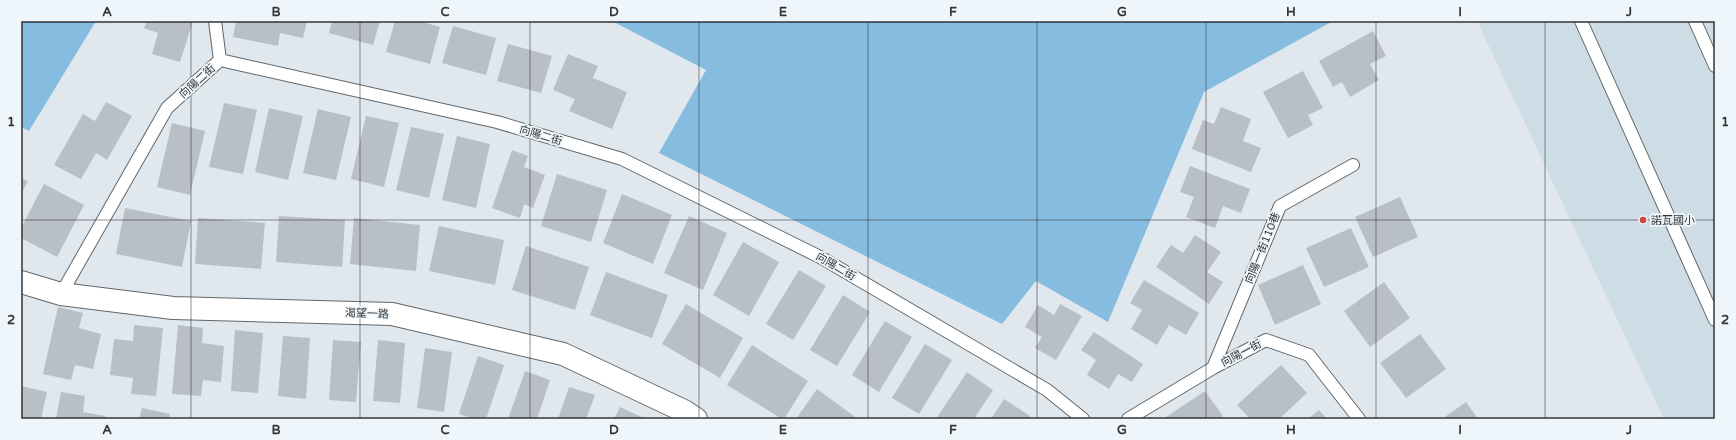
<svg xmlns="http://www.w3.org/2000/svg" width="1736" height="440" viewBox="0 0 1736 440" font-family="'Varela Round','Noto Sans TC',sans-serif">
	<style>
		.built { fill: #cddce5 }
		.forest { fill: #85bce0 }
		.building { fill: #b8bfc5 }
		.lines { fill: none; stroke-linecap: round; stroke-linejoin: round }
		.lane-casing { stroke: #60676c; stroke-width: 14 }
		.street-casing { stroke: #60676c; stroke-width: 24 }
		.lane { stroke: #fff; stroke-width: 12 }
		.street { stroke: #fff; stroke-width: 22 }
		.grid { fill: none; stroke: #323537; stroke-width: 1; stroke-opacity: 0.55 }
		.poi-dot { fill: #d3453b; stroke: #eef6fb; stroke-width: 1.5 }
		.labels { text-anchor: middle; stroke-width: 3.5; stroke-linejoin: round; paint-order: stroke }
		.street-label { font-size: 11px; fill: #323537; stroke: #eef6fb }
		.poi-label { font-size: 11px; fill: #323537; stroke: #eef6fb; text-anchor: start }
		.neatline { fill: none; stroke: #323537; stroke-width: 1.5 }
		.grid-label { font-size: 13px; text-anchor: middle; font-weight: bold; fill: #323537 }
	</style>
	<rect width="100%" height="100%" fill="#e0e8ee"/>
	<!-- built -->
	<path class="built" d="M1477,21H1715V419H1664Z"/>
	<!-- forest -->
	<path class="forest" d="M21,21H96L29,131L21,127Z
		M612,21H1333L1204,92L1108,322L1036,281L1002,324L659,153L706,70Z"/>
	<!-- building -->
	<path class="building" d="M147,21H193L180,62L152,54L158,33L144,28Z
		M236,21H307L303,38L280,33L278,46L233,37Z
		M332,21H380L373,45L329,33Z
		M395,21H419L440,27L430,64L386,52Z
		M453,26L496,38L486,75L442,63Z
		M1373,31L1386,56L1370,64L1379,80L1350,97L1342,82L1333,87L1319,61Z
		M508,44L552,56L541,93L497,81Z
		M568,54L598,66L593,78L627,92L612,129L569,111L575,99L553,90Z
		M1303,71L1323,108L1308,115L1313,125L1288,138L1263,92Z
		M106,102L132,116L107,160L96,153L81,179L54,165L83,114L95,121Z
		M224,103L257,110L243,174L209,167Z
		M1221,107L1251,119L1243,141L1261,148L1251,172L1192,149L1203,120L1214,124Z
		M269,108L303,116L288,180L255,172Z
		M318,109L351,117L336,180L303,173Z
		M366,116L399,123L384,187L351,179Z
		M172,123L205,131L190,195L157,187Z
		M411,127L444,134L429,198L396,190Z
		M457,136L490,144L476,208L442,200Z
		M512,150L528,156L524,167L545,175L533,208L524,204L520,218L492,208Z
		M1190,166L1250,189L1241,213L1223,206L1215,228L1186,217L1194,197L1180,192Z
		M557,174L607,190L591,242L541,226Z
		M21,178L28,181L21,194Z
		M44,184L84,205L57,257L21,238V228Z
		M622,194L672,215L653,264L603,243Z
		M1400,197L1418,237L1373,257L1355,217Z
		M125,208L191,221L182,267L116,254Z
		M279,216L345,220L342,267L276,262Z
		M689,216L727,233L703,290L664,273Z
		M198,218L265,223L261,269L195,264Z
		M354,218L420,225L416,271L350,264Z
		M439,226L504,240L495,285L429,271Z
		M1351,228L1369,267L1324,287L1306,248Z
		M1195,235L1221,252L1207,272L1223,282L1209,304L1156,267L1171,245L1183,253Z
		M743,242L779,262L749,316L713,295Z
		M526,246L589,267L575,310L512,290Z
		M1303,265L1321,304L1275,325L1258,285Z
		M799,270L826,286L793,340L766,324Z
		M606,272L668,295L652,338L590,315Z
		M1144,280L1199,313L1186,335L1169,325L1157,345L1131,329L1142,310L1130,303Z
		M1384,282L1410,318L1370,347L1344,311Z
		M843,295L870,312L837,366L810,350Z
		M686,304L743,338L720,378L662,344Z
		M1060,304L1082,316L1056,360L1035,348L1042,337L1025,327L1038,305L1054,315Z
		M58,307L83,313L79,328L101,334L93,369L75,365L71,380L43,374Z
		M885,321L912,337L879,392L852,375Z
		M134,325L163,328L156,396L131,394L133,378L110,375L114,339L133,341Z
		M178,325L203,328L202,343L224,346L221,382L203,380L201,396L172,394Z
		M235,330L263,333L258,393L231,391Z
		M1094,332L1143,364L1132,382L1118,374L1109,389L1087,375L1096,360L1081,350Z
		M1420,334L1446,369L1406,398L1380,363Z
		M283,336L310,338L306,399L278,396Z
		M333,340L361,342L356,402L329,400Z
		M378,340L405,343L400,403L373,401Z
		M925,344L952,360L919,414L892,398Z
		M752,345L808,381L784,419H782L727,385Z
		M425,348L452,352L444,412L417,408Z
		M478,356L504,365L486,419H474L459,414Z
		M1281,365L1307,393L1279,419H1250L1237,405Z
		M525,371L550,380L537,419H508Z
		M967,372L993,390L974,419H936Z
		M21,386L47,392L41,419H21Z
		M569,387L595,395L586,419H558Z
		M817,389L858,419H796Z
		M1205,391L1223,416L1218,419H1163Z
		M61,392L85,396L83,412L105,416L104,419H56Z
		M1004,399L1030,416L1028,419H991Z
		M1466,402L1478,419H1442Z
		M620,407L646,419H614Z
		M142,408L170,414L169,419H139Z
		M1319,410L1327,419H1308Z"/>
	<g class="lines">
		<defs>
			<path id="lane" d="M215,21L220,60
				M1581,21L1715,320
				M1695,21L1715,66
				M61,294L167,108L220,60L497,122L622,159L820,257L1047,390L1083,419
				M1213,368L1280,206L1353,165
				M1128,419L1213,368L1266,340L1309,355L1359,419"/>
			<path id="street" d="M21,282L61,294L173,308L392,314L563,354L684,411L696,419"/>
		</defs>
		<!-- lane casing -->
		<use href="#lane" class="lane-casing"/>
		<!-- street casing -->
		<use href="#street" class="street-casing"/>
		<!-- lane -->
		<use href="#lane" class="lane"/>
		<!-- street -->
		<use href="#street" class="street"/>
	</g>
	<!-- grid -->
	<path class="grid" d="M191,21V419M360,21V419M530,21V419M699,21V419M868,21V419M1037,21V419M1206,21V419M1376,21V419M1545,21V419M21,220H1715"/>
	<!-- markers -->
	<circle class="poi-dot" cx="1643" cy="220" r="4"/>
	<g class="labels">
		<!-- street labels -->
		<g class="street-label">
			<text transform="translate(197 81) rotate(-42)" y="4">向陽二街</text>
			<text transform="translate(541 135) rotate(17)" y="4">向陽二街</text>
			<text transform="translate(1262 248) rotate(-68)" y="4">向陽一街110巷</text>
			<text transform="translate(836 266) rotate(30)" y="4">向陽二街</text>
			<text transform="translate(367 313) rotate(2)" y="4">渴望一路</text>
			<text transform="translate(1241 353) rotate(-28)" y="4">向陽一街</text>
		</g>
		<!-- poi labels -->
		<g class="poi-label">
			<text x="1651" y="224">諾瓦國小</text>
		</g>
	</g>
	<!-- border -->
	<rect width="1736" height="440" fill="none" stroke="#eef6fb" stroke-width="44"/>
	<rect x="22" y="22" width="1692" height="396" class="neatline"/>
	<g class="grid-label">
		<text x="107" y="16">A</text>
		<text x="276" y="16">B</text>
		<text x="445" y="16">C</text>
		<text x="614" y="16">D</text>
		<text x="783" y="16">E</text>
		<text x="953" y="16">F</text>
		<text x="1122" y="16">G</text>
		<text x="1291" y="16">H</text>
		<text x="1460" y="16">I</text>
		<text x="1629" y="16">J</text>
		<text x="11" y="126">1</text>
		<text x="1725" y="126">1</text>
		<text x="11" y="324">2</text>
		<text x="1725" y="324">2</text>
		<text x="107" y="434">A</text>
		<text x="276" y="434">B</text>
		<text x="445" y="434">C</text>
		<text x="614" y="434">D</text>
		<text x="783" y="434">E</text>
		<text x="953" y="434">F</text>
		<text x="1122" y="434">G</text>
		<text x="1291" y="434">H</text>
		<text x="1460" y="434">I</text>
		<text x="1629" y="434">J</text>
	</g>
</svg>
